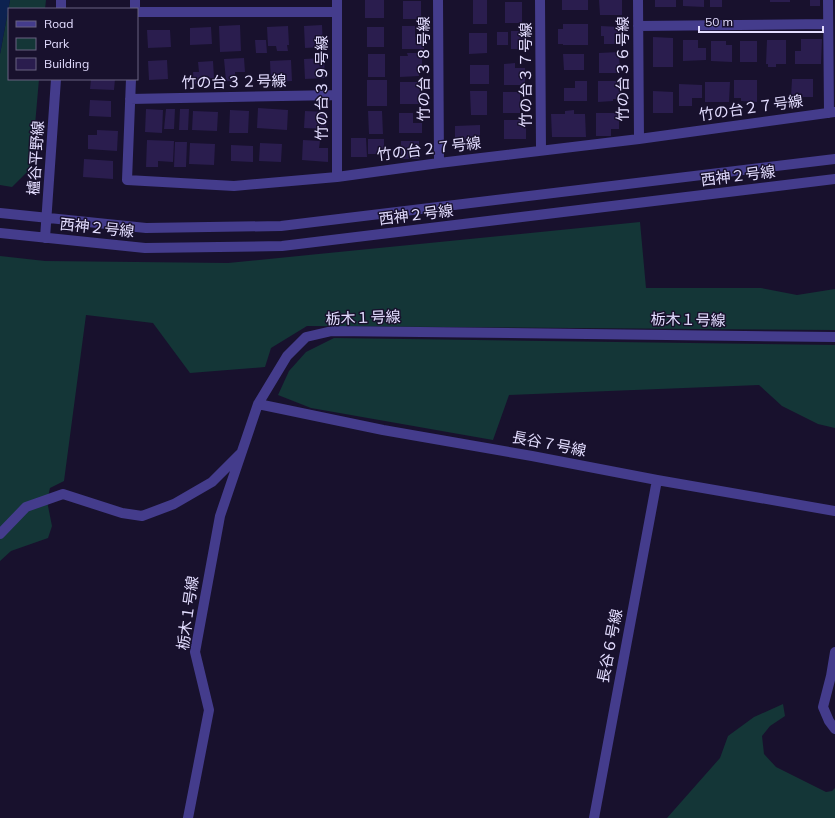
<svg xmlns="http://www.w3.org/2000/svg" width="835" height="818" viewBox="0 0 835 818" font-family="Mulish,'Noto Sans JP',sans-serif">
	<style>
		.green { fill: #143637 }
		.water { fill: #0d2250 }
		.building { fill: #2a1d4e }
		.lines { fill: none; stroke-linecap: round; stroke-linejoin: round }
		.minor { stroke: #443c8c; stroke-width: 10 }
		.labels { text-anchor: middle; stroke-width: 3; stroke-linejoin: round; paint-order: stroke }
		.street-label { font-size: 15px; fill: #e3ddff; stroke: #18112d }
	</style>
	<rect width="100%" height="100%" fill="#18112d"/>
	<!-- green -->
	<path class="green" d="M10,0H46L45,9H9V79H39L32,160L27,172L12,187L0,185V54Z
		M640,222L646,288H761L797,295L835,289V330L307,326L271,348L265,367L190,373L153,323L86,315L64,481L50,488L47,501L52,526L48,538L11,551L0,561V256L45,261L228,263Z
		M334,338L835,345V428L818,424L782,406L759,385L509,395L493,440L311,408L278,395L289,371L306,352Z
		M783,704L785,716L770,726L762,736L764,754L776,767L826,792L832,791L835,788V818H667L720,758L728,736L754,717Z"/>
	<!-- water -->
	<path class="water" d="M0,0H10L0,54Z"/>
	<!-- building -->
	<path class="building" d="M365,0H384V18H365Z
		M473,0H487V24H473Z
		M562,0H588V10H562Z
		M599,0H622V15H600Z
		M655,0H676V7H655Z
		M683,0H704V7L683,6Z
		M710,0H722V7H710Z
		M770,0H790V2H770Z
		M810,0H820V6H810Z
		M403,1H421V19H403Z
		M505,2H522V23H505Z
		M563,24H588V45H563V44H558V29H563Z
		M240,25L241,51L220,52L219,26Z
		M322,25L323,47L305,48L304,26Z
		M288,26L289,45H287L288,51H277L276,46H268L267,27Z
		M402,26H415V37H424V49H402Z
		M601,26L620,27L621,44H604V36H601Z
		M211,27L212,44L190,45V28Z
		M367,27H384V47H367Z
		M147,30H170L171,47L148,48Z
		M511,31H526V49H511Z
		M497,32H508V45H497Z
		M469,33H487V53L469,54Z
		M653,37L673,38V67H653Z
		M801,39H822L821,64H795V51H801Z
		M255,40H266L267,53H256Z
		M683,40H698V48H706V60L683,61Z
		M767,40H786V64H776V67H768V64H766Z
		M711,41H726V45H732V62L711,61Z
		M740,41H757V62H740Z
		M619,52L620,73H599V53Z
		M407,53H422V70H419V76L400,77V56H408Z
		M368,54H385V77H368Z
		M563,54H584V70H564Z
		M244,58L245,72H235V81H226L224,59Z
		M324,58L325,78L305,79L304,59Z
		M167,60L168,79L149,80L148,61Z
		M291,60L292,81L271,82L270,61Z
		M213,61L214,78H208V83L194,84L193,72H199L198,62Z
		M515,63V68H525V85H504V64Z
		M470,65H489V84H470Z
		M91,79H115L114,90L90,89Z
		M792,79H813V97H791Z
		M367,80H387V106H367Z
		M734,80H757V102L741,101V98H734Z
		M575,81H587V101H564V88H575Z
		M598,81H621V99H613V101L598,102Z
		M400,82H422L423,104H400Z
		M705,82H730L729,102H705Z
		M679,84L702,85V98H692V106H679Z
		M470,91H487V115H471Z
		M653,91L673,92V113H653Z
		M503,92H520V113H503Z
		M90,100L111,101V117L89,116Z
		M258,108L288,110L287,130L257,128Z
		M146,109L163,110L162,133L145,132Z
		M166,109H175L174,129H164Z
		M180,109H189L188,130H179Z
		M230,110L249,111L248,133H229Z
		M574,110V114H585L586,137H552L551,114H565V111Z
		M193,111L218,112L217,131L192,130Z
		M305,111L327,112L326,129L304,128Z
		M368,111H382L383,134H369Z
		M399,113H413V123H422V133H399Z
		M596,113H619V129H611V136H596Z
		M504,120H526V139H504Z
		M480,125V147H455V126Z
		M97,130L118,131L117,151L88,149V135H97Z
		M351,138H366L367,157H351Z
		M368,139H384V154H368Z
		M147,140L174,141L173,162L158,161V167H146Z
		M303,140L320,141L319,148H328V162L302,160Z
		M401,141H419V159H401Z
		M175,142H187L186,167H174Z
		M190,143L215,144L214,165L189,164Z
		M260,143L282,144L281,162L259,161Z
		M231,145L253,146V162L231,161Z
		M84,159L113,161V179L83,177Z"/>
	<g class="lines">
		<!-- minor -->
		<path class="minor" d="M337,0V177
			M438,0L439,163
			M540,0L541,150
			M638,0L639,139
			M828,0L829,113
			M61,9V0
			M135,9V0
			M137,12H337
			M638,26L828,24
			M131,79L127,180L234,186L337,177L439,163L639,139L835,112
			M130,99L337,95
			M0,213L146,228L281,226L835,159
			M0,233L145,248L282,246L835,179
			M45,238L56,79
			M258,404L383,430L532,456L657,480L835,511
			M0,534L26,507L63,494L122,513L142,516L174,504L212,482L240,454
			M835,652L831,676L823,707L829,721L835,729
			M188,818L209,710L195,652L220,516L258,404L287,356L306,337L332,331L835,337
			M594,818L657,480"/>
	</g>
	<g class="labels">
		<!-- street labels -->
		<g class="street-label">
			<text transform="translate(424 69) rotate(-90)" y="5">竹の台３８号線</text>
			<text transform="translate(623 69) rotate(-90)" y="5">竹の台３６号線</text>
			<text transform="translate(526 75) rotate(-90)" y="5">竹の台３７号線</text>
			<text transform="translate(234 82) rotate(-1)" y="5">竹の台３２号線</text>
			<text transform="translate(322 88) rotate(-90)" y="5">竹の台３９号線</text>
			<text transform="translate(751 108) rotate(-8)" y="5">竹の台２７号線</text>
			<text transform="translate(429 149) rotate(-7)" y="5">竹の台２７号線</text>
			<text transform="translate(36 158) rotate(-86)" y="5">櫨谷平野線</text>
			<text transform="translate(738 176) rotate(-7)" y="5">西神２号線</text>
			<text transform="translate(416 215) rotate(-7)" y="5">西神２号線</text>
			<text transform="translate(97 228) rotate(6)" y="5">西神２号線</text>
			<text transform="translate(363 318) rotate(-2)" y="5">栃木１号線</text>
			<text transform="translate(688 320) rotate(1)" y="5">栃木１号線</text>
			<text transform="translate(549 444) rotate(11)" y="5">長谷７号線</text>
			<text transform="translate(188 613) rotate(-82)" y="5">栃木１号線</text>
			<text transform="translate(610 646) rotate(-79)" y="5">長谷６号線</text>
		</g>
	</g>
	<!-- legend -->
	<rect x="8" y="8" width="130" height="72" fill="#18112d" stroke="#696381"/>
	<rect x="16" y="21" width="20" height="6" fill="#443c8c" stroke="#696381"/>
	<text x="44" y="28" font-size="12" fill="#e3ddff">Road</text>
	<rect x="16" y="38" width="20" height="12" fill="#143637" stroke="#696381"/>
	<text x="44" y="48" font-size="12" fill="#e3ddff">Park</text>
	<rect x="16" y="58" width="20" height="12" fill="#2a1d4e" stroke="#696381"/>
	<text x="44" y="68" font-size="12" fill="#e3ddff">Building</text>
	<!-- scale -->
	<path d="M699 26v6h124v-6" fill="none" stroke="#e3ddff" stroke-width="2"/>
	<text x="705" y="26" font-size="12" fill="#e3ddff" stroke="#18112d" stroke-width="3" paint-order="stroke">50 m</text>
</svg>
